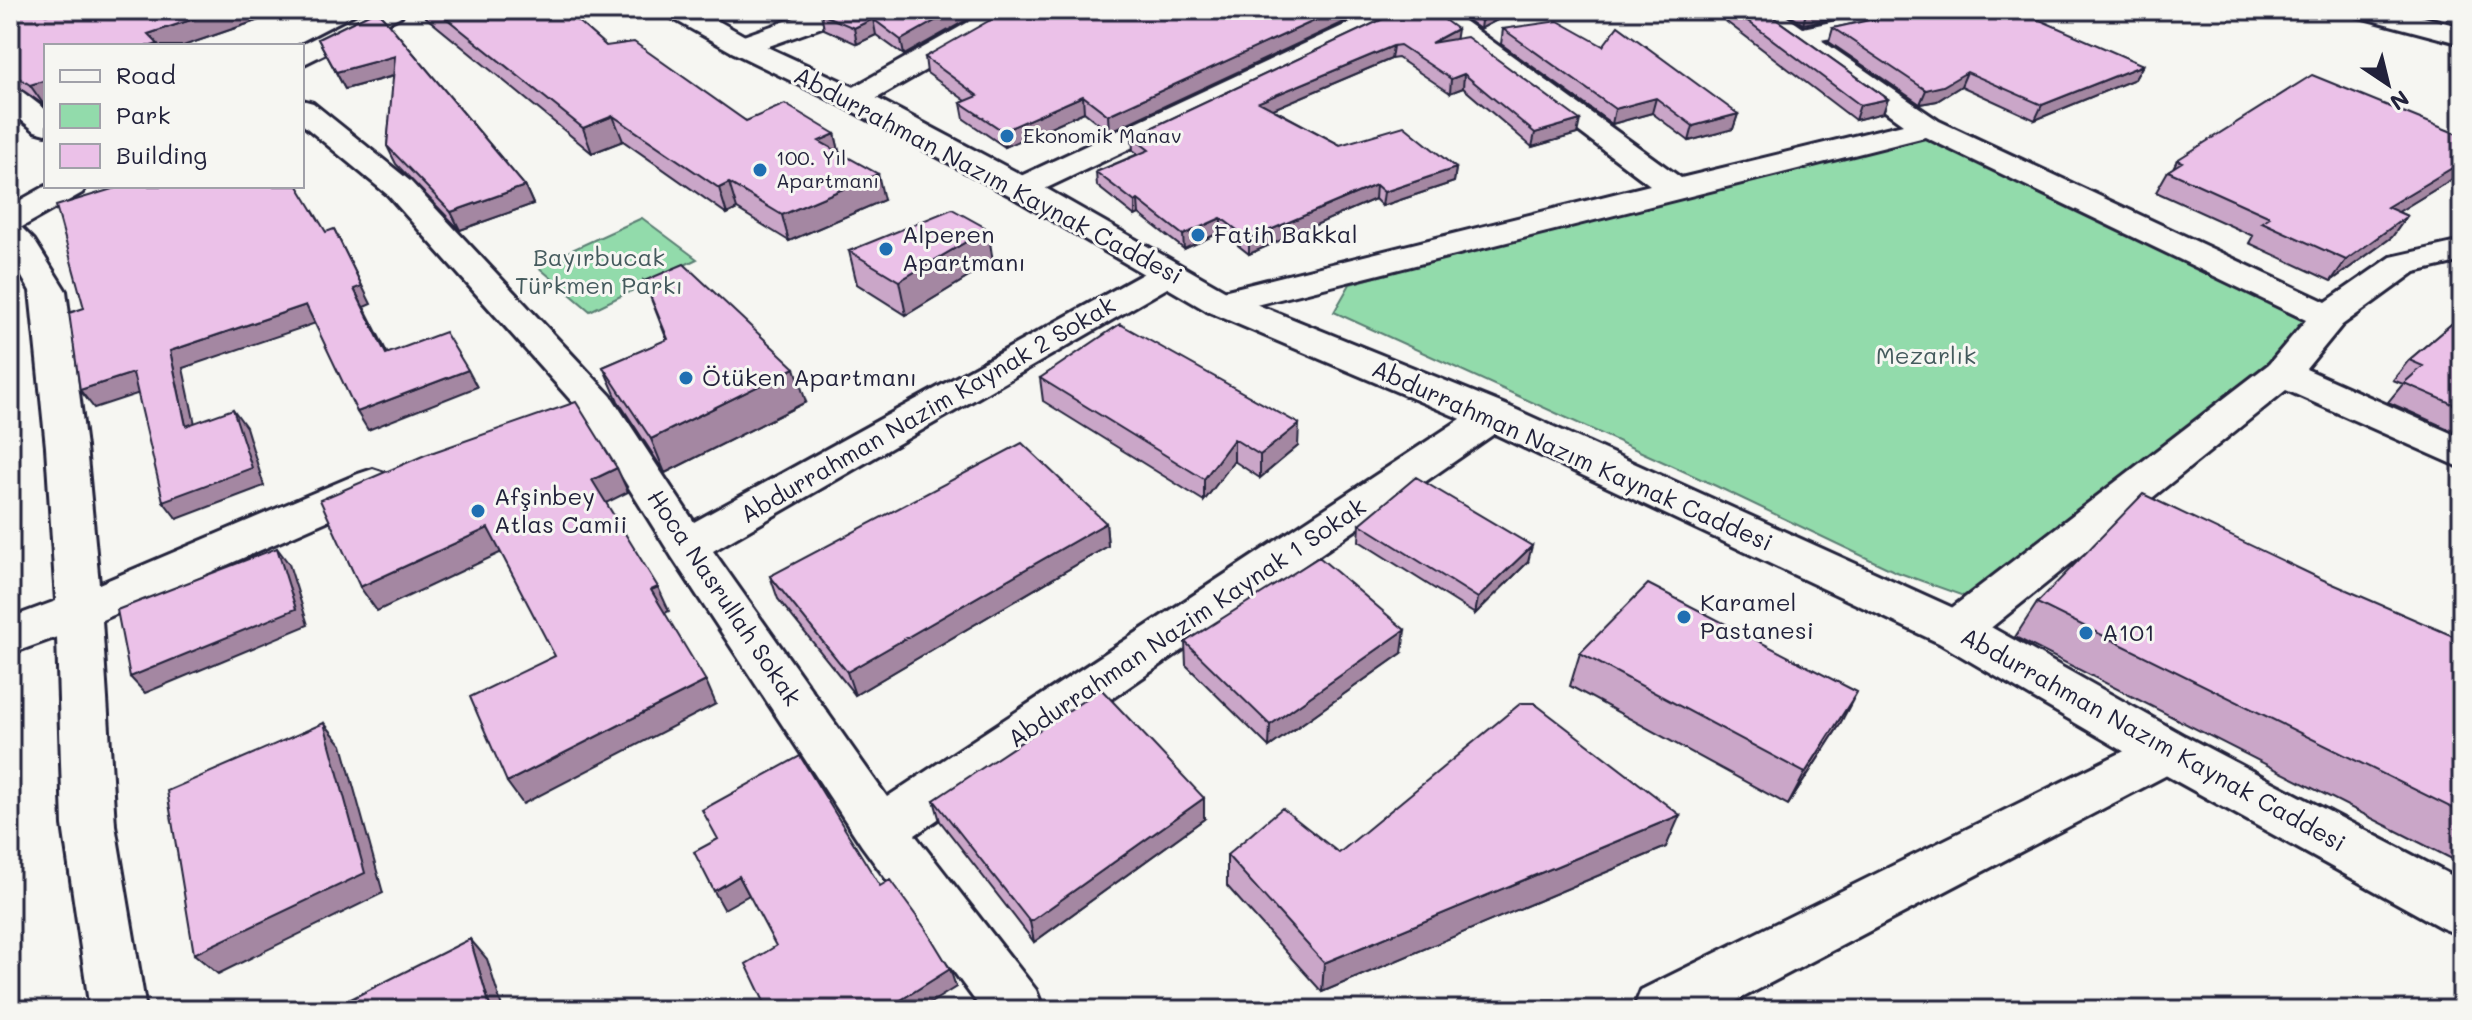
<svg xmlns="http://www.w3.org/2000/svg" width="2472" height="1020" viewBox="0 0 2472 1020" font-family="Mali,sans-serif">
	<style>
		.green { fill: #92dbab; stroke: #5a7e73; stroke-width: 2 }
		.lines { fill: none; stroke-linecap: round; stroke-linejoin: round }
		.street-casing { stroke: #22223b; stroke-width: 6 }
		.secondary-casing { stroke: #22223b; stroke-width: 6 }
		.street { fill: #f6f6f2; fill-rule: evenodd }
		.secondary { fill: #f6f6f2; fill-rule: evenodd }
		.wall { fill: #caa6c8; stroke: #22223b; stroke-width: 2 }
		.shaded-wall { fill: #a487a2; stroke: #22223b; stroke-width: 2 }
		.building { fill: #ebc1e8; stroke: #22223b; stroke-width: 2 }
		.poi-dot { fill: #1f6fb2; stroke: #f6f6f2; stroke-width: 3 }
		.labels { text-anchor: middle; stroke-width: 6; stroke-linejoin: round; paint-order: stroke }
		.far-poi-label { font-size: 20px; fill: #22223b; stroke: #f6f6f2; text-anchor: start }
		.street-label { font-size: 24px; fill: #22223b; stroke: #f6f6f2 }
		.poi-label { font-size: 24px; fill: #22223b; stroke: #f6f6f2; text-anchor: start }
		.park-label { font-size: 24px; fill: #445a5d; stroke: #f6f6f2 }
	</style>
	<rect width="100%" height="100%" fill="#f6f6f2"/>
	<filter id="ink" filterUnits="userSpaceOnUse"><feTurbulence type="fractalNoise" baseFrequency=".0125" numOctaves="2"/><feDisplacementMap in="SourceGraphic" scale="16" xChannelSelector="R" yChannelSelector="G"/><feConvolveMatrix kernelMatrix="1 2 1 2 8 2 1 2 1" color-interpolation-filters="sRGB"/></filter>
	<g filter="url(#ink)">
		<!-- green -->
		<path class="green" d="M1928,127L2329,317L2282,373L1969,598L1894,571L1716,486L1334,312L1350,284Z
			M642,218L697,259L590,311L537,266Z"/>
		<g class="lines">
			<defs>
				<path id="street" d="M817,10H857L853,16L752,52L742,54L732,52L728,46L732,40Z
					M990,10H1024L1020,16L865,105L854,108L843,105L839,99L843,93Z
					M1377,10H1413L1409,16L1032,195L1021,198L1010,195L1005,188L1010,181Z
					M1417,10H1449L1681,178L1903,124L1745,10H1777L1803,28L1855,17L1869,10H1903C1886,34 1847,35 1821,40L1939,121L2326,302L2391,257L2462,241V261L2415,272L2342,325L2306,369L2462,438V468L2286,390L1972,643L1956,648L1940,643L1933,630L1940,617L2269,364L2306,320L1925,137L1220,314L1207,311L1202,303L1207,295L1650,185Z
					M2352,10H2397L2462,27V44L2356,16Z
					M10,87L20,90L46,110V134L35,131L10,111Z
					M302,100L313,103L410,181L611,396L694,522L1157,266L1169,263L1181,266L1186,273L1181,280L713,551L887,797L1479,407L1493,403L1507,407L1513,416L1507,425L915,835L1036,990L1044,1010H982L862,846L672,557L583,414L388,195L302,124Z
					M10,225L22,228L34,240L66,291L86,447L99,584L358,474L373,469L388,474L394,484L388,494L102,620L115,825L146,1010H90L63,825L57,637L10,654V618L56,601L46,447L30,291L10,256Z
					M2167,730L2184,736L2192,751L2184,766L1719,1010H1633L1641,990Z"/>
				<path id="secondary" d="M369,10H405L401,16L302,65V46H299Z
					M664,10H699L752,40L865,92L1033,181L1233,295L1508,406L1973,617L2185,736L2462,881V936L2442,928L2149,766L1939,643L1478,426L1207,311L1009,195L843,106L732,52L668,16Z
					M46,186H87L82,193L22,227L10,230V206Z"/>
			</defs>
			<!-- street casing -->
			<use href="#street" class="street-casing"/>
			<!-- secondary casing -->
			<use href="#secondary" class="secondary-casing"/>
			<!-- street -->
			<use href="#street" class="street"/>
			<!-- secondary -->
			<use href="#secondary" class="secondary"/>
		</g>
		<!-- wall -->
		<path class="wall" d="M10,10H288L183,46H46V104L44,105L15,85L10,80Z
			M377,10L525,186L533,204L460,230L396,164L387,146L394,76L345,89L318,39Z
			M420,10H565L606,46L746,121L835,134L839,152L884,200L789,241L737,209L727,214L623,141L592,153L422,14Z
			M779,10H808L792,16Z
			M984,10L904,55L876,35L857,44L824,29L821,14Z
			M1370,10L1109,132L1084,112L1005,147L964,119L961,103L966,101L927,73L925,57Z
			M1402,10L1456,39L1577,134L1532,147L1463,88L1450,93L1398,58L1391,59L1273,109L1340,145L1456,168L1454,182L1382,206L1375,199L1249,254L1221,232L1184,249L1139,214L1135,216L1097,186L1096,172L1138,154L1133,150L1132,137Z
			M1453,10H1516L1480,29Z
			M1711,10H1763L1888,99L1883,113L1855,120Z
			M1782,10H1863L1854,14L1803,24Z
			M1883,17L2143,65L2135,79L2035,120L1961,86L1937,101L1920,104L1829,42L1833,28Z
			M1503,29L1603,46L1738,114L1733,129L1689,141L1652,113L1612,124L1501,44Z
			M2177,160L2462,173L2398,212L2407,216L2392,237L2331,281L2249,243L2253,236L2156,192L2168,171L2173,168Z
			M849,251L993,262L906,315L857,284Z
			M644,281L806,402L665,473L618,401L603,367L667,340Z
			M2462,315V435L2388,402L2403,384L2393,380L2409,360Z
			M1040,378L1298,446L1260,478L1234,461L1204,501L1043,401Z
			M1106,523L1108,546L855,695L778,599L770,576Z
			M1360,524L1528,562L1475,614L1359,541Z
			M2037,603L2462,640V864L2015,637Z
			M1185,642L1402,653L1269,747L1186,665Z
			M1580,653L1839,726L1788,805L1570,686Z
			M934,800L1204,819L1034,942L940,821Z
			M1666,847L1322,992L1227,886V855Z"/>
		<!-- shaded-wall -->
		<path class="shaded-wall" d="M37,10H94L50,30Z
			M221,10H288L183,46H151L148,34Z
			M791,10H808L792,16Z
			M954,10H984L904,55L901,40Z
			M1338,10H1370L1109,132L1108,115Z
			M1503,10H1516L1480,29L1481,21Z
			M1807,10H1863L1854,14L1803,24Z
			M873,19L876,35L857,44L854,28Z
			M1457,29L1455,42L1431,43Z
			M1393,46L1391,59L1259,115V102Z
			M395,56L404,73L345,89L336,72Z
			M2143,65L2135,79L2035,120L2042,105Z
			M1967,72L1961,86L1937,101L1920,104L1926,90Z
			M1464,74L1463,88L1450,93L1451,79Z
			M46,80V104L44,105L30,85Z
			M1083,96L1084,112L1005,147L1003,131Z
			M1656,98L1652,113L1612,124L1615,109Z
			M1888,99L1883,113L1855,120L1860,105Z
			M1738,114L1733,129L1689,141L1693,126Z
			M613,116L623,141L592,153L583,128Z
			M1580,120L1577,134L1532,147L1535,133Z
			M835,134L841,159L819,141Z
			M2462,162V173L2372,228L2387,207Z
			M1456,168L1454,182L1382,206L1384,192Z
			M878,174L884,200L789,241L782,215Z
			M729,183L737,209L727,214L719,188Z
			M1376,185L1375,199L1249,254V239Z
			M525,186L533,204L460,230L451,212Z
			M1138,200L1139,214L1135,216V202Z
			M2407,216L2392,237L2331,281L2346,260Z
			M1221,218V232L1184,249L1183,235Z
			M334,229L371,304L364,307L397,372L354,289Z
			M988,229L993,262L906,315L899,281Z
			M306,305L316,323L183,368L199,443L186,426L170,351Z
			M795,368L806,402L665,473L651,439Z
			M468,370L477,387L368,430L357,412Z
			M133,373L146,391L94,408L80,390Z
			M233,409L246,427L264,486L177,519L163,501Z
			M1299,424L1298,446L1260,478V455Z
			M1234,439V461L1204,501V479Z
			M617,468L628,492L604,504L592,480Z
			M1106,523L1108,546L855,695L847,672Z
			M488,528L502,552L377,611L360,587Z
			M1532,546L1528,562L1475,614L1478,598Z
			M277,548L289,564L308,625L145,693L130,677Z
			M658,587L669,611L663,614L651,590Z
			M1405,630L1402,653L1269,747L1270,725Z
			M706,681L716,704L523,804L507,782Z
			M1857,692L1839,726L1788,805L1805,773Z
			M324,723L342,745L383,893L218,974L194,954Z
			M1204,798V819L1034,942L1030,922Z
			M1680,815L1666,847L1322,992L1324,963Z
			M739,876L749,895L724,909L714,891Z
			M470,939L487,959L503,1010H491Z
			M950,969L956,987L919,1010H885Z"/>
		<!-- building -->
		<path class="building" d="M10,10H37L46,15L61,10H221L148,34L158,44L151,46H46V80L30,85L10,72Z
			M377,10L525,186L451,212L387,146L395,56L336,72L318,39Z
			M436,10H565L606,46L634,42L746,121L785,104L835,134L819,141L878,174L782,215L729,183L719,188L613,116L583,128Z
			M832,10H954L901,40L873,19L854,28L821,14Z
			M1008,10H1338L1108,115L1083,96L1003,131L961,103L978,96L925,57Z
			M1402,10H1431L1457,29L1431,43L1467,37L1580,120L1535,133L1464,74L1451,79L1400,45L1393,46L1259,102L1340,145L1404,126L1456,168L1384,192L1376,185L1249,239L1221,218L1183,235L1138,200L1135,202L1096,172L1149,150L1132,137Z
			M1464,10H1503L1481,21Z
			M1733,10H1763L1888,99L1860,105Z
			M1896,10H2017L2143,65L2042,105L1967,72L1943,86L1926,90L1833,28L1883,17Z
			M1558,21L1603,46L1618,26L1738,114L1693,126L1656,98L1615,109L1503,29Z
			M2312,75L2462,136V162L2387,207L2407,216L2346,260L2262,222L2270,217L2168,171L2182,162L2177,160Z
			M122,186H298L326,232L334,229L362,286L354,289L386,354L445,332L468,370L357,412L306,305L170,351L186,426L233,409L252,468L163,501L133,373L80,390L69,313L84,308L56,206Z
			M952,209L988,229L899,281L849,251Z
			M684,264L795,368L651,439L603,367L668,339L644,281Z
			M2462,315V408L2404,383L2423,366L2409,360Z
			M1120,324L1299,424L1260,455L1234,439L1204,479L1040,378Z
			M576,402L617,468L592,480L658,587L651,590L706,681L507,782L470,697L555,656L488,528L360,587L320,500L425,455Z
			M1022,443L1106,523L847,672L770,576Z
			M1416,477L1532,546L1478,598L1360,524Z
			M2143,494L2319,578L2462,640V813L2037,603Z
			M277,548L296,609L130,677L117,610Z
			M1319,557L1405,630L1270,725L1185,642Z
			M1648,584L1857,692L1805,773L1580,653Z
			M1101,689L1204,798L1030,922L934,800Z
			M1521,703H1534L1680,815L1324,963L1227,855L1282,808L1339,853Z
			M324,723L365,873L194,954L167,791Z
			M800,756L880,886L890,880L925,928L950,969L885,1010H768L746,964L776,946L739,876L714,891L694,852L718,839L702,810Z
			M470,939L491,1010H329Z"/>
	</g>
	<!-- markers -->
	<g class="poi-dot">
		<circle cx="1007" cy="136" r="8"/>
		<circle cx="760" cy="170" r="8"/>
		<circle cx="1198" cy="235" r="8"/>
		<circle cx="886" cy="249" r="8"/>
		<circle cx="686" cy="378" r="8"/>
		<circle cx="478" cy="511" r="8"/>
		<circle cx="1684" cy="617" r="8"/>
		<circle cx="2086" cy="633" r="8"/>
	</g>
	<g class="labels">
		<!-- far-poi labels -->
		<g class="far-poi-label">
			<text x="1023" y="143">Ekonomik Manav</text>
			<text x="776" y="165">100. Yıl<tspan x="776" dy="23">Apartmanı</tspan></text>
		</g>
		<!-- street labels -->
		<g class="street-label">
			<text transform="translate(988 176) rotate(28)" y="8">Abdurrahman Nazım Kaynak Caddesi</text>
			<text transform="translate(928 410) rotate(-30)" y="8">Abdurrahman Nazim Kaynak 2 Sokak</text>
			<text transform="translate(1572 456) rotate(24)" y="8">Abdurrahman Nazım Kaynak Caddesi</text>
			<text transform="translate(724 598) rotate(56)" y="8">Hoca Nasrullah Sokak</text>
			<text transform="translate(1187 623) rotate(-34)" y="8">Abdurrahman Nazim Kaynak 1 Sokak</text>
			<text transform="translate(2153 740) rotate(29)" y="8">Abdurrahman Nazım Kaynak Caddesi</text>
		</g>
		<!-- poi labels -->
		<g class="poi-label">
			<text x="902" y="243">Alperen<tspan x="902" dy="28">Apartmanı</tspan></text>
			<text x="1214" y="243">Fatih Bakkal</text>
			<text x="702" y="386">Ötüken Apartmanı</text>
			<text x="494" y="505">Afşinbey<tspan x="494" dy="28">Atlas Camii</tspan></text>
			<text x="1700" y="611">Karamel<tspan x="1700" dy="28">Pastanesi</tspan></text>
			<text x="2102" y="641">A101</text>
		</g>
		<!-- park labels -->
		<g class="park-label">
			<text x="599" y="266">Bayırbucak<tspan x="599" dy="28">Türkmen Parkı</tspan></text>
			<text x="1926" y="364">Mezarlık</text>
		</g>
	</g>
	<!-- margin -->
	<rect width="2472" height="1020" fill="none" stroke="#f6f6f2" stroke-width="40"/>
	<rect x="20" y="20" width="2432" height="980" fill="none" stroke="#22223b" stroke-width="3" filter="url(#ink)"/>
	<!-- legend -->
	<rect x="44" y="44" width="260" height="144" fill="#f6f6f2" stroke="#a1a1a9" stroke-width="2"/>
	<rect x="60" y="70" width="40" height="12" fill="#f6f6f2" stroke="#a1a1a9" stroke-width="2"/>
	<text x="116" y="84" font-size="24" fill="#22223b">Road</text>
	<rect x="60" y="104" width="40" height="24" fill="#92dbab" stroke="#a1a1a9" stroke-width="2"/>
	<text x="116" y="124" font-size="24" fill="#22223b">Park</text>
	<rect x="60" y="144" width="40" height="24" fill="#ebc1e8" stroke="#a1a1a9" stroke-width="2"/>
	<text x="116" y="164" font-size="24" fill="#22223b">Building</text>
	<!-- north arrow -->
	<g transform="translate(2388 84) rotate(145)" stroke="#f6f6f2" stroke-width="6" paint-order="stroke">
	<path d="M0-6L14 30L0 20L-14 30Z" fill="#22223b"/>
	<text y="-12" font-size="22" font-weight="bold" text-anchor="middle" fill="#22223b">N</text>
	</g>
</svg>
